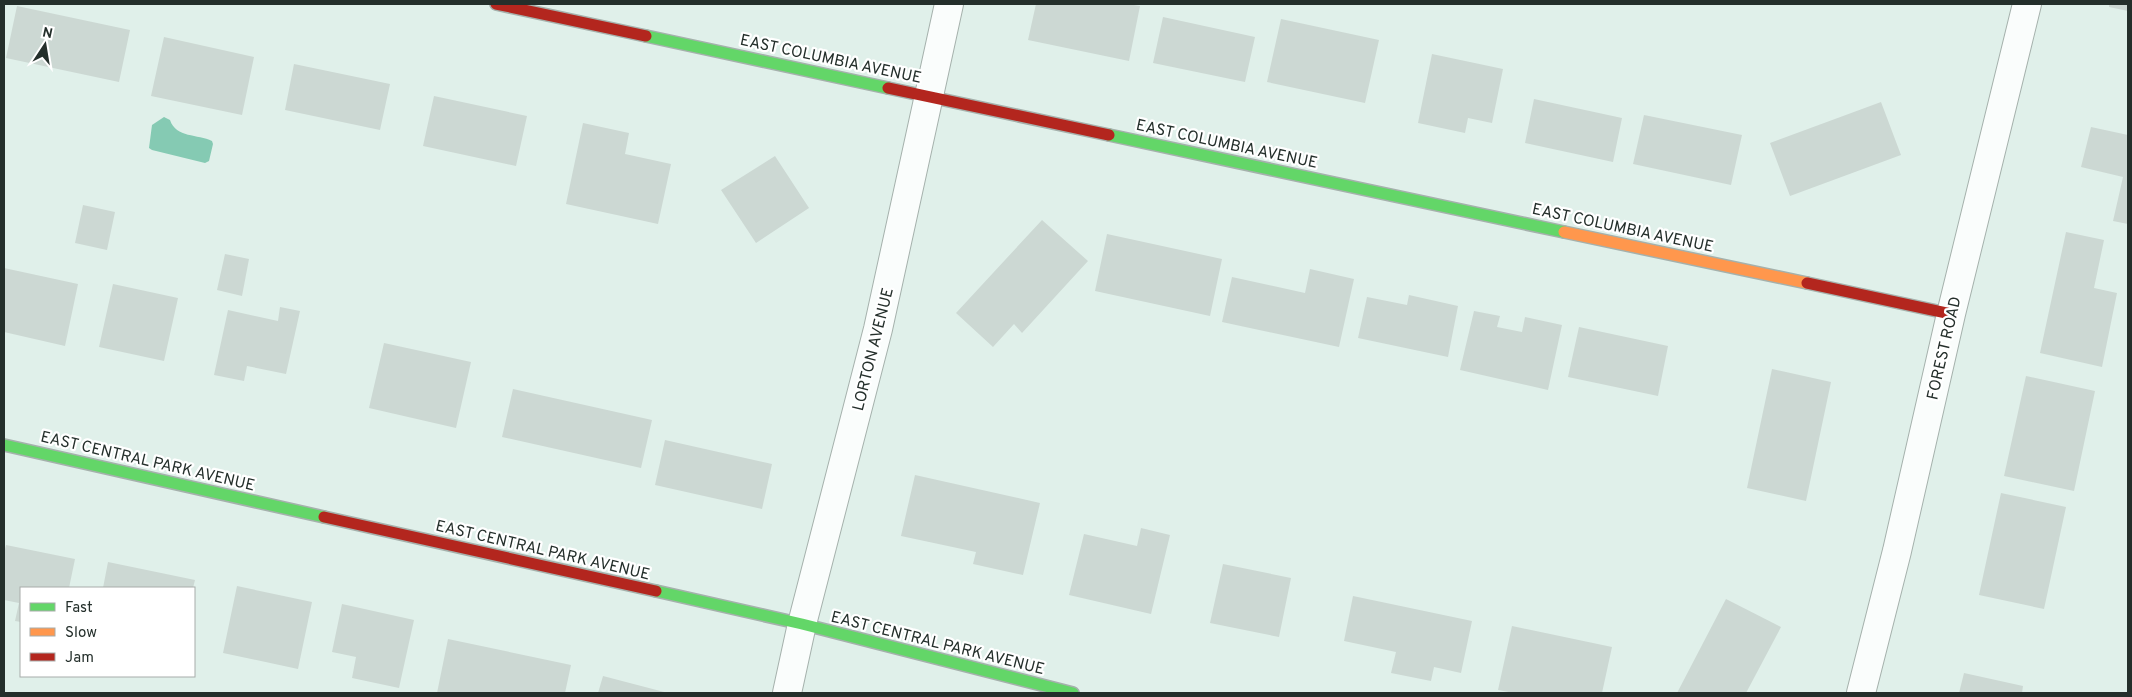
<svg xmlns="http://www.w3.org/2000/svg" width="2132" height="697" viewBox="0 0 2132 697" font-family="Overpass,sans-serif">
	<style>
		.water { fill: #85cab3 }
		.building { fill: #ccd8d3 }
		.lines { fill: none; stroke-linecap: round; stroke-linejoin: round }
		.street-casing { stroke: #a5b1ac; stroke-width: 30 }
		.fast-casing { stroke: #a5b1ac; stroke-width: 14 }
		.slow-casing { stroke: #a5b1ac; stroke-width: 14 }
		.jam-casing { stroke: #a5b1ac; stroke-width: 14 }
		.street { stroke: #fafdfc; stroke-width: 28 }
		.fast { stroke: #63d668; stroke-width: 11 }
		.slow { stroke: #ff974d; stroke-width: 11 }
		.jam { stroke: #b3261e; stroke-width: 11 }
		.labels { text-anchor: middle; stroke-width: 4.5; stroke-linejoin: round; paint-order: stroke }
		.street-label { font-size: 16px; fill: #242f2b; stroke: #fff }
	</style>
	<rect width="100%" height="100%" fill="#e0f0ea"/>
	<!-- water -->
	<path class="water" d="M164,117L170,120C176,138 198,134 212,141L213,144L209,161L205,163L152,150L149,148L152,125Z"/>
	<!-- building -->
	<path class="building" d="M1036,4H1128L1140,6L1129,61L1028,40Z
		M2109,4H2128V11L2109,7Z
		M17,6L130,30L119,82L6,58Z
		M1163,17L1255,37L1245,82L1153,63Z
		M1281,19L1379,40L1365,103L1267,82Z
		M164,37L254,57L242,115L151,96Z
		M1432,54L1503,69L1492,123L1468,118L1465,133L1418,123Z
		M294,64L390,84L380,130L285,110Z
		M434,96L527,116L516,166L423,146Z
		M1534,99L1622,118L1613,162L1525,143Z
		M1881,102L1901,155L1790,196L1770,143Z
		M1644,115L1742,135L1731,185L1633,164Z
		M583,123L629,133L625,154L671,164L658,224L566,204Z
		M2091,127L2128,135V224L2113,221L2123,177L2081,167Z
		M775,156L809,208L756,243L721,190Z
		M83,205L115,212L107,250L75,243Z
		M1042,220L1088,261L1022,333L1014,324L993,347L956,313Z
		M2066,232L2104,240L2094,288L2117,293L2102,367L2040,353Z
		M1107,234L1222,259L1210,316L1095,291Z
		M225,254L249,259L242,296L217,290Z
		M4,268L78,284L65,346L4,332Z
		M1310,269L1354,279L1339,347L1222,322L1232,277L1305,293Z
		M113,284L178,298L164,361L99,347Z
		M1409,295L1458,306L1448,357L1358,338L1367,297L1407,305Z
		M280,307L300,311L286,374L247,366L244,381L214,375L228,310L278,321Z
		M1474,311L1500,316L1497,327L1522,332L1525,317L1562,325L1548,390L1460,370Z
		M1579,327L1668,346L1658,396L1568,377Z
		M384,343L471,362L456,428L369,408Z
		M1772,369L1831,382L1806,501L1747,488Z
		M2026,376L2095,391L2074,491L2004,476Z
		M513,389L652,420L641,468L502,437Z
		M665,440L772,464L762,509L655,485Z
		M915,475L1040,503L1023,575L973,564L976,552L901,536Z
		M2001,493L2066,507L2044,609L1979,595Z
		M1141,528L1170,535L1151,614L1069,595L1084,534L1137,546Z
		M6,545L75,559L69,588H21V622L15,621L19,603L4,600V553Z
		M108,562L195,580L193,588H103Z
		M1223,564L1291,578L1279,637L1210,623Z
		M237,586L312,602L298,669L223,653Z
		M1353,596L1472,621L1461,673L1434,667L1431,681L1391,673L1396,652L1344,641Z
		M1726,599L1781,627L1746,693H1677Z
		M342,604L414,620L399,688L352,678L356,657L332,652Z
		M1512,626L1612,647L1602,693H1514L1498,690Z
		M448,639L571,665L565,693H437Z
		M1964,673L2023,686L2022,693H1959Z
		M603,676L668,693H598Z"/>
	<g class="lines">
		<defs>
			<path id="street" d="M787,693L802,624L878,329L949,4
				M1861,693L1897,551L1951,314L2027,4"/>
			<path id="fast" d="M646,36L888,88
				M1109,135L1564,232
				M4,445L324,517
				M656,591L802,624L1073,693"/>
			<path id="slow" d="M1564,232L1807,283"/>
			<path id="jam" d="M496,4L646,36
				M888,88L1109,135
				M1807,283L1951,314
				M324,517L656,591"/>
		</defs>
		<!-- street casing -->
		<use href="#street" class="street-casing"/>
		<!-- fast casing -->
		<use href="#fast" class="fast-casing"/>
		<!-- slow casing -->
		<use href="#slow" class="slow-casing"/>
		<!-- jam casing -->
		<use href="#jam" class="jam-casing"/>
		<!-- street -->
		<use href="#street" class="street"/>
		<!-- fast -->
		<use href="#fast" class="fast"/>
		<!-- slow -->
		<use href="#slow" class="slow"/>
		<!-- jam -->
		<use href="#jam" class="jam"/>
	</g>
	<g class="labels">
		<!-- street labels -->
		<g class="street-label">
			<text transform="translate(831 58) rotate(12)" y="6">EAST COLUMBIA AVENUE</text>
			<text transform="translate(1227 143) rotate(12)" y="6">EAST COLUMBIA AVENUE</text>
			<text transform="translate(1623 227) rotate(12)" y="6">EAST COLUMBIA AVENUE</text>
			<text transform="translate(1943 348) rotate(-77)" y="6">FOREST ROAD</text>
			<text transform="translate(872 349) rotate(-76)" y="6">LORTON AVENUE</text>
			<text transform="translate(148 460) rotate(13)" y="6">EAST CENTRAL PARK AVENUE</text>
			<text transform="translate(543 549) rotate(13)" y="6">EAST CENTRAL PARK AVENUE</text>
			<text transform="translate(938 642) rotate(14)" y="6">EAST CENTRAL PARK AVENUE</text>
		</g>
	</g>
	<!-- border -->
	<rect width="2132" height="697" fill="none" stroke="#242f2b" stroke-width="10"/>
	<!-- legend -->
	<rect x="20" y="587" width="175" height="90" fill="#ffffff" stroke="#a7acaa"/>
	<rect x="30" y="603" width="25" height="8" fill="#63d668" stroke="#a7acaa"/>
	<text x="65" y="612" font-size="15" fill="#242f2b">Fast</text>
	<rect x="30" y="628" width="25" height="8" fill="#ff974d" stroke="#a7acaa"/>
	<text x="65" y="637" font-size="15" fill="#242f2b">Slow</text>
	<rect x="30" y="653" width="25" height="8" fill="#b3261e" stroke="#a7acaa"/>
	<text x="65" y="662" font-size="15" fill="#242f2b">Jam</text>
	<!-- north arrow -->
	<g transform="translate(45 45) rotate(12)" stroke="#ffffff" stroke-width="4" paint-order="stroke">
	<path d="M0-4L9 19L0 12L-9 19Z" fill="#242f2b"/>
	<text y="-8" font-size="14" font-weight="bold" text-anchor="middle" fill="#242f2b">N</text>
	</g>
</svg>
